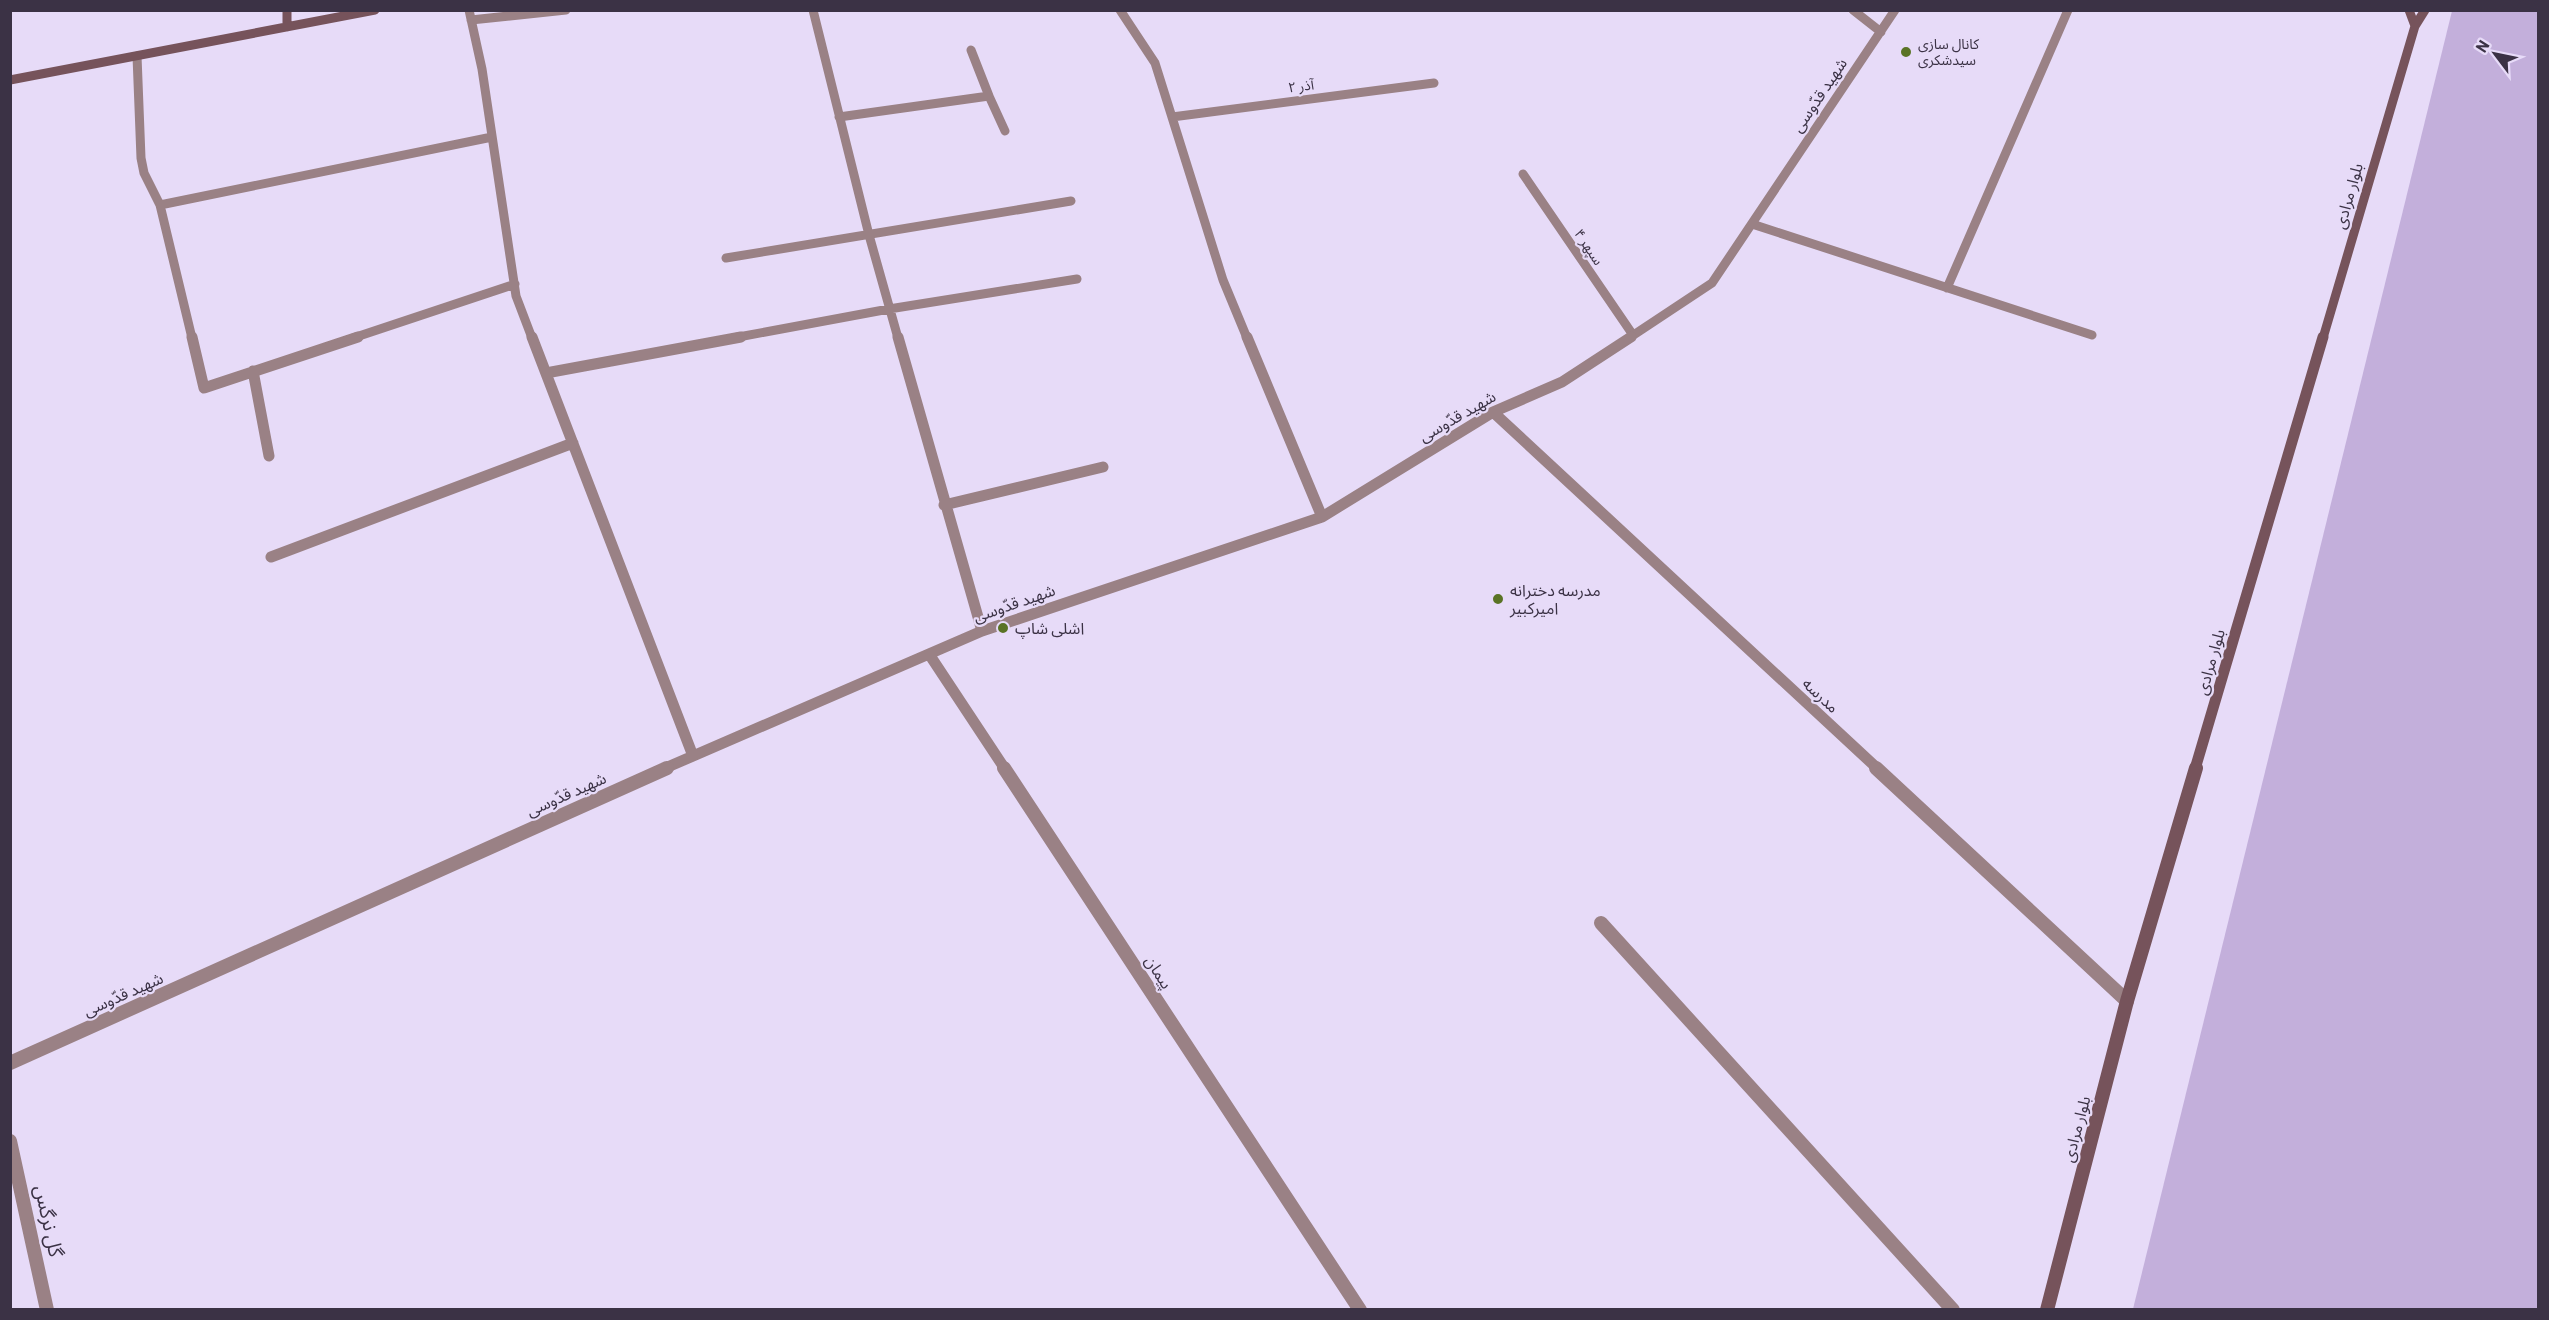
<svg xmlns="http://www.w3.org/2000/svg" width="2549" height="1320" viewBox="0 0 2549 1320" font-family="Barlow,'Noto Sans Arabic',sans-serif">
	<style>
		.green { fill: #c3afdb }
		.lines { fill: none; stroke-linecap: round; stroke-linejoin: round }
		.street-far2 { stroke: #9a8185; stroke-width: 9 }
		.street-far1 { stroke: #9a8185; stroke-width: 11 }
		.street { stroke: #9a8185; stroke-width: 14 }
		.secondary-far2 { stroke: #76535b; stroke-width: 9 }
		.secondary-far1 { stroke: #76535b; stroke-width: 11 }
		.secondary { stroke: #76535b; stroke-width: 14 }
		.poi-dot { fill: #5a7325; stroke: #e7dbf8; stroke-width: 2 }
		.labels { text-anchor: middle; stroke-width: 4.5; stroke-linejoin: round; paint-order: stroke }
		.far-poi-label { font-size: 14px; fill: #3b3245; stroke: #e7dbf8; text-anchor: start }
		.far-street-label { font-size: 14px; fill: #3b3245; stroke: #e7dbf8 }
		.street-label { font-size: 16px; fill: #3b3245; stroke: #e7dbf8 }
		.poi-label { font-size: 16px; fill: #3b3245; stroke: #e7dbf8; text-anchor: start }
		.near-street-label { font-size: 20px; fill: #3b3245; stroke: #e7dbf8 }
	</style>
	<rect width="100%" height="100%" fill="#e7dbf8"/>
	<!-- green -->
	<path class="green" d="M2452,11H2538V1309H2133Z"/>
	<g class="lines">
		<!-- street-far2 -->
		<path class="street-far2" d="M469,10L482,69L516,296L532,338
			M813,10L869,235L898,338
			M1120,10L1155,63L1223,280L1247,338
			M1853,10L1881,32
			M471,20L566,10
			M137,56L141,158L144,173L160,205L192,338
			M989,96L1005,131
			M839,117L989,96L971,50
			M1172,117L1434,83
			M1523,174L1633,335
			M160,205L492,137
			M1752,224L2092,335
			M726,258L1071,201
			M1947,288L2068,10
			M353,338L515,284
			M733,338L889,309L1077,279
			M1629,338L1712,283L1895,10"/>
		<!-- street-far1 -->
		<path class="street-far1" d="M192,337L204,388L358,337
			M532,337L693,756
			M898,337L982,631
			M1247,337L1322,517
			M253,371L269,456
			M546,373L741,337
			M1493,412L1878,769
			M944,505L1103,467
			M271,557L573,443
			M929,654L1005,769
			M663,769L982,631L1322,517L1493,412L1562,382L1631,337"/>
		<!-- street -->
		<path class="street" d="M1004,768L1360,1310
			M1876,768L2127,1001
			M1601,923L1953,1310
			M10,1063L667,768
			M10,1141L47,1310"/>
		<!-- secondary-far2 -->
		<path class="secondary-far2" d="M287,10V27
			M2409,10L2415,26
			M10,80L375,10
			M2323,338L2415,26L2425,10"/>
		<!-- secondary-far1 -->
		<path class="secondary-far1" d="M2195,769L2323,337"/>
		<!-- secondary -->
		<path class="secondary" d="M2047,1310L2127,1001L2196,768"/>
	</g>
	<!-- markers -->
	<g class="poi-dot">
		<circle cx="1906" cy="52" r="6"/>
		<circle cx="1498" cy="599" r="6"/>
		<circle cx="1003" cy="628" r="6"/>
	</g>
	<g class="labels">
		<!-- far-poi labels -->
		<g class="far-poi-label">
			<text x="1918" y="49">کانال سازی<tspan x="1918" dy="16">سیدشکری</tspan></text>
		</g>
		<!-- far-street labels -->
		<g class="far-street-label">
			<text transform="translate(1301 86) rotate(-7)" y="5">آذر ۲</text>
			<text transform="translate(1589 247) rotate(56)" y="5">سپهر ۴</text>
		</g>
		<!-- street labels -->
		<g class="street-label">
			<text transform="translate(1819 95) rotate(-56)" y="6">شهید قدّوسی</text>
			<text transform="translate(2348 196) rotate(-74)" y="6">بلوار مرادی</text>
			<text transform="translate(1457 416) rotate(-30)" y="6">شهید قدّوسی</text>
			<text transform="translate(1014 603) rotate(-19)" y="6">شهید قدّوسی</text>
			<text transform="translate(2210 662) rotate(-74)" y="6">بلوار مرادی</text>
			<text transform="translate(1821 695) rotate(43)" y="6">مدرسه</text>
			<text transform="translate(566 794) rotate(-24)" y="6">شهید قدّوسی</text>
			<text transform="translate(1159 972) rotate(57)" y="6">پیمان</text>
			<text transform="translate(123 994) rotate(-24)" y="6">شهید قدّوسی</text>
			<text transform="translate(2076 1129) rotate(-75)" y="6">بلوار مرادی</text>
		</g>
		<!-- poi labels -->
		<g class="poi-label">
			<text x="1510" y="596">مدرسه دخترانه<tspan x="1510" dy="18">امیرکبیر</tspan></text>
			<text x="1015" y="634">اشلی شاپ</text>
		</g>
		<!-- near-street labels -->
		<g class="near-street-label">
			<text transform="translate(49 1221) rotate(78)" y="7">گل نرگس</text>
		</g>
	</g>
	<!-- border -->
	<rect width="2549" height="1320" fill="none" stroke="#3b3245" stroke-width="24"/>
	<!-- north arrow -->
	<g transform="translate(2495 54) rotate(302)" stroke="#e7dbf8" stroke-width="4.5" paint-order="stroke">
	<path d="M0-4.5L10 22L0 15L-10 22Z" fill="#3b3245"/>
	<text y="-9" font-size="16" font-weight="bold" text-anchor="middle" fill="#3b3245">N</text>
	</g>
</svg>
